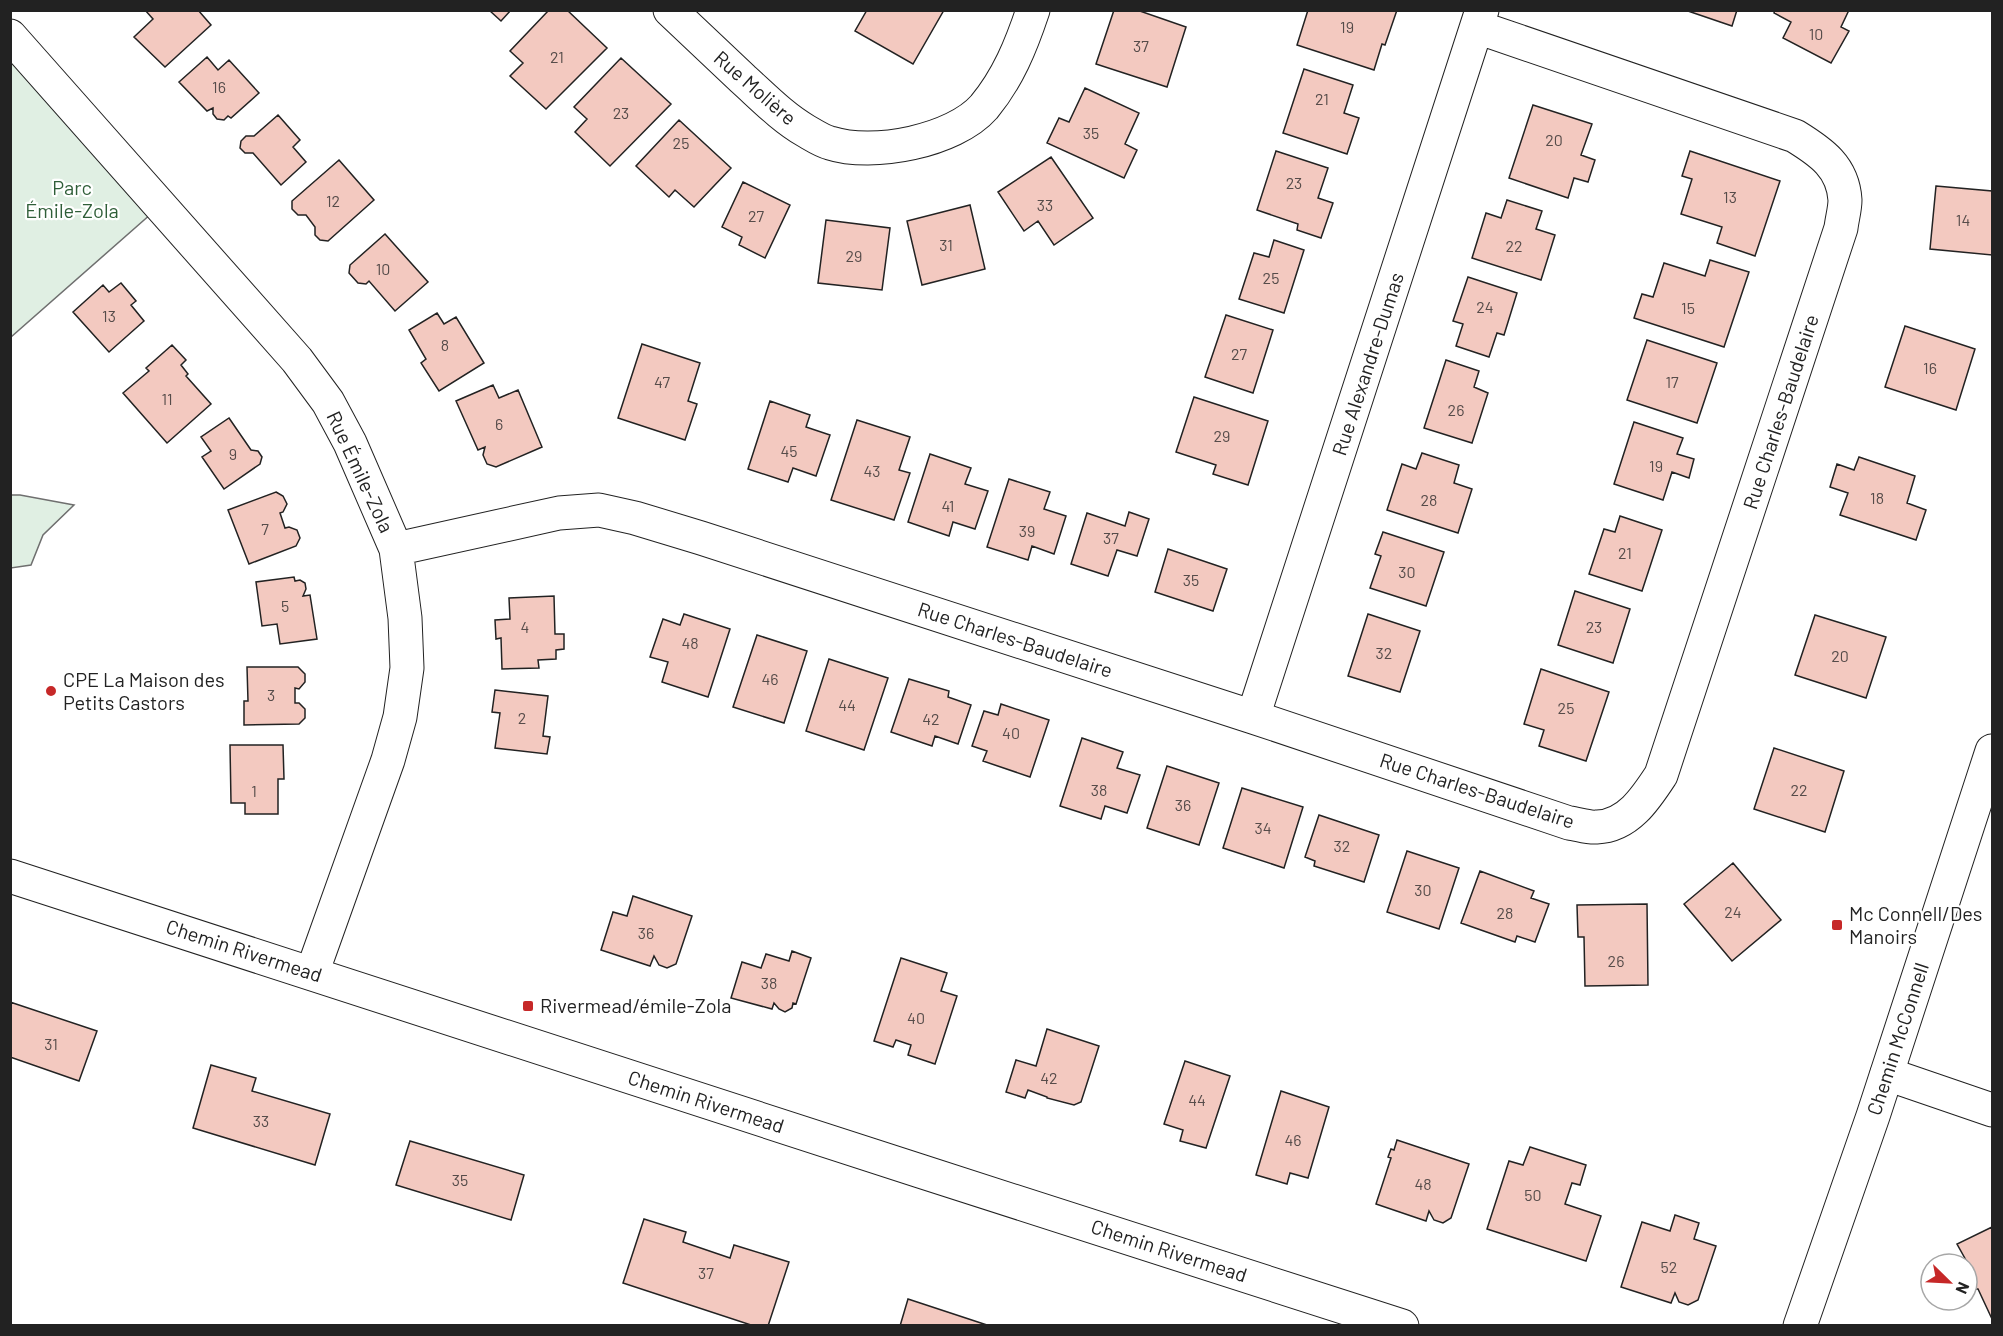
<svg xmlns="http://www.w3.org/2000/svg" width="2003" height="1336" viewBox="0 0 2003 1336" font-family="Barlow,sans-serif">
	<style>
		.green { fill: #e0efe3; stroke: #6f6f6f; stroke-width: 1.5 }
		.building { fill: #f3c9c0; stroke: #222; stroke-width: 1.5 }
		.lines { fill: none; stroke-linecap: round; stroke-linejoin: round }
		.minor-casing { stroke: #222; stroke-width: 35 }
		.tertiary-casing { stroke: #222; stroke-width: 35 }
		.minor { stroke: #fff; stroke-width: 33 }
		.tertiary { stroke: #fff; stroke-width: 33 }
		.poi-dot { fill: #c62828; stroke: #fff; stroke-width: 2 }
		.labels { text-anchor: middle; stroke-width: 4.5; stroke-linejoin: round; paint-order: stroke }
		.number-label { font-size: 16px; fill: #564c4a }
		.street-label { font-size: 20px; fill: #222; stroke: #fff }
		.park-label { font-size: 20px; fill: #2f5e38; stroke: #fff }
		.poi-label { font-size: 20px; fill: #222; stroke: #fff; text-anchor: start }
	</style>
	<rect width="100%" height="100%" fill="#fff"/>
	<!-- green -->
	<path class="green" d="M10,36L160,206L11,337H10Z
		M11,495H20L74,505L43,535L31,565L11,568Z"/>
	<!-- building -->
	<path class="building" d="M145,10H198L211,25L165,67L134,37L153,19Z
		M489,10H511L501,21Z
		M549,10H567L607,48L546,109L510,76L523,63L510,51Z
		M867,10H944L913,64L855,31Z
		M1114,10H1137L1186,27L1167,87L1096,64Z
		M1308,10H1397L1385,45L1382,44L1374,70L1297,45Z
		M1685,10H1737L1732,26Z
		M1775,10H1849L1841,27L1849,31L1831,63L1783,38L1791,22L1774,13Z
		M207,57L218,70L229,60L259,93L231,118L228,116L224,120L217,119L213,114V108L207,111L179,82Z
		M621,58L671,104L610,166L575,132L587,119L574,107Z
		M1304,69L1353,85L1344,113L1359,118L1347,154L1283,133Z
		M1085,88L1139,113L1125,144L1137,150L1124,178L1047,143L1059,118L1069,122Z
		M1533,105L1592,124L1581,155L1595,160L1588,182L1574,178L1568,198L1509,178Z
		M278,115L300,140L293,147L306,162L281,185L253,153H245L240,148L241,141L246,136H254Z
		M679,120L731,168L694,207L675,190L669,197L636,166Z
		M1276,151L1328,168L1318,198L1333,203L1321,238L1297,230L1298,224L1257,210Z
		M1690,151L1780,181L1755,256L1717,243L1722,227L1681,214L1692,179L1682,176Z
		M1051,157L1093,218L1054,245L1038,221L1024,231L998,192Z
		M339,160L374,200L328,241L320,240L315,235V227L306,215H298L292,209V201Z
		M743,182L790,205L765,258L739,245L742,237L722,227Z
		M1936,186L1992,191V255L1930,249Z
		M1507,200L1542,211L1536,229L1555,235L1541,280L1472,258L1486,213L1501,218Z
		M970,205L985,269L922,285L907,221Z
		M826,220L890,228L882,290L818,283Z
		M385,234L428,282L395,311L369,281L366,284L358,283L349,273L350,265Z
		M1274,240L1304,250L1284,313L1239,299L1254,253L1269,257Z
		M1710,260L1749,272L1724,347L1634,318L1642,294L1653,297L1664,263L1705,276Z
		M1468,277L1517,293L1504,335L1497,333L1489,357L1456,346L1463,324L1453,321Z
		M121,283L136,301L131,305L144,321L109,352L73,312L103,285L109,292Z
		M437,313L444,324L456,317L484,363L439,391L421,363L426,359L409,330Z
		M1226,315L1273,330L1253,393L1205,377Z
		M1905,326L1975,349L1956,410L1885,387Z
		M1647,340L1717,363L1697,423L1627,400Z
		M642,344L700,363L688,401L697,404L685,440L618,418Z
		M172,345L186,360L181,365L188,374L186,376L211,404L167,443L123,393L149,371L146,368Z
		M1446,360L1479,371L1474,387L1488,393L1472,443L1424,428Z
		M493,385L499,398L518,390L542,447L496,467L487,464L483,455L485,447L478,450L456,401Z
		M1194,397L1268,421L1248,485L1213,474L1216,465L1176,452Z
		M770,401L810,415L806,427L830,435L816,476L793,468L788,482L748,469Z
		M229,418L251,450L258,451L262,457L260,464L224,489L202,457L211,451L201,437Z
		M857,420L910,437L899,470L910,473L894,520L831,500Z
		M1634,422L1683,438L1677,454L1694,459L1689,478L1672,472L1663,500L1614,484Z
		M1422,453L1459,465L1454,483L1472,489L1458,533L1387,510L1402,464L1416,469Z
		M930,454L971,468L965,484L988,491L975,529L953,522L949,536L908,522Z
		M1859,457L1915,476L1907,503L1926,510L1916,540L1840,515L1848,493L1830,487L1837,464L1854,470Z
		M1009,479L1050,492L1044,509L1066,516L1054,554L1032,546L1028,560L987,547Z
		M276,492L283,496L287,504L283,512L280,513L285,528L289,527L297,530L300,538L296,546L249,564L228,510Z
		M1129,512L1149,519L1137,556L1117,550L1108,576L1071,564L1087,513L1125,526Z
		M1620,516L1662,530L1642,591L1589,574L1604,529L1615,532Z
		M1383,532L1444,552L1426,606L1370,588L1381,556L1375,554Z
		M1168,549L1227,569L1213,611L1155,592Z
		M294,577L295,581L300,580L305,583L306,589L303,596L310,595L317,639L280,644L277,624L262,626L256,582Z
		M1575,591L1630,609L1613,663L1558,645Z
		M554,596L555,634H564V649L556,650V659L538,660L539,668L502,669L501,638L496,639L495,620L510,619L509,598Z
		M684,614L730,629L708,697L662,682L668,662L650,657L663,619L680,625Z
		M1368,614L1420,631L1400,692L1348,676Z
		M1815,615L1886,637L1866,698L1795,675Z
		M757,635L807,651L784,723L733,707Z
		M829,659L888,678L864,750L806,731Z
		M247,667H298L305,674V682L299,689L295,688V703H299L305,709V718L299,724L244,725V701H248Z
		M1541,669L1609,692L1586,761L1539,746L1544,730L1524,724Z
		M909,679L949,691L948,697L971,705L958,744L935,736L932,746L891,732Z
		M495,690L548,696L543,736L550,737L547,754L495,748L500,713L492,712Z
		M1001,704L1049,720L1030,777L983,761L987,751L972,746L984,711L998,715Z
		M1082,738L1123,752L1117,768L1140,775L1127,813L1105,806L1101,819L1060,806Z
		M230,745H283L284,779H278V814H245V803H231Z
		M1774,748L1844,771L1825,832L1754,809Z
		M1167,766L1219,783L1199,845L1147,828Z
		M1242,788L1303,807L1284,868L1223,848Z
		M1319,815L1379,835L1364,882L1314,866L1315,861L1305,857Z
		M1407,851L1459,868L1439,929L1387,912Z
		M1733,863L1781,920L1732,961L1684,904Z
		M1480,871L1534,891L1531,898L1549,904L1535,942L1517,936L1515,942L1461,923Z
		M633,896L692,916L676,964L667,968L659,965L654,956L650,966L601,950L613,912L627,916Z
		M1647,904L1648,985L1585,986L1584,937H1578L1577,905Z
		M792,951L811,958L796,1004L793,1003L792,1008L785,1012L779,1009L774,1003L772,1009L731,998L742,962L761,968L766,954L789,961Z
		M901,958L947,973L941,991L957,996L935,1064L908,1055L911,1045L896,1040L893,1047L874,1041Z
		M10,1002L97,1031L79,1081L10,1057Z
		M1047,1029L1099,1046L1081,1102L1074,1105L1047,1098V1097L1028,1090L1025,1098L1006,1092L1016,1060L1036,1066Z
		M1185,1061L1230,1076L1206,1148L1180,1141L1183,1130L1164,1124Z
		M211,1065L256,1078L252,1091L330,1114L315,1165L193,1128Z
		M1281,1091L1329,1107L1308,1178L1290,1173L1287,1184L1256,1175Z
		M1397,1140L1469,1164L1451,1218L1443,1223L1434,1220L1429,1211L1426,1221L1376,1204L1391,1158L1388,1157L1391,1149L1394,1150Z
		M410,1141L524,1175L511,1220L396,1185Z
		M1530,1147L1586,1165L1580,1185L1572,1183L1565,1204L1601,1216L1586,1261L1487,1229L1509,1161L1523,1165Z
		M1675,1215L1699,1223L1694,1239L1716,1246L1698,1300L1688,1305L1679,1302L1675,1293L1671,1303L1621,1287L1642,1222L1670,1231Z
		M644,1219L686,1232L683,1242L730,1258L734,1245L789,1262L768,1326H754L623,1283Z
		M1992,1227V1319L1978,1289H1974L1967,1275V1264H1964L1967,1262L1957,1244Z
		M908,1299L990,1326H900Z"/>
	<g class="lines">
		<defs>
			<path id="minor" d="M670,10C694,33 719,56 743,79C763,97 782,117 806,131C813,135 822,141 830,143C873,157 954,141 984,107C1008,78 1021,46 1033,10
				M10,36L297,360L328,402L350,443L396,549L405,618L407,668L400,717L388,760L312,973
				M396,549L559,513L599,510L635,518L701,538L1253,717L1569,823C1578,824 1588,828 1597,827C1628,826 1646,798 1661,775L1841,228C1842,219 1845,209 1845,200C1843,167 1821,152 1795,136L1477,27
				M1253,717L1482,10
				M10,876L920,1171L1402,1326
				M1887,1074L1992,1110"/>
			<path id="tertiary" d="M1800,1326L1873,1116L1992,751"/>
		</defs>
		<!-- minor casing -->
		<use href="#minor" class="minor-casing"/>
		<!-- tertiary casing -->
		<use href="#tertiary" class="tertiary-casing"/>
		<!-- minor -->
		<use href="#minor" class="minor"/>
		<!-- tertiary -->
		<use href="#tertiary" class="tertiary"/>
	</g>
	<!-- markers -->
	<g class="poi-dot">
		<circle cx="51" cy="691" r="6"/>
		<rect x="1831" y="919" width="12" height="12" rx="3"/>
		<rect x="522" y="1000" width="12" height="12" rx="3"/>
	</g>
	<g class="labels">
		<!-- number labels -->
		<g class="number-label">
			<text x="1347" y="33">19</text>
			<text x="1816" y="40">10</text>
			<text x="1141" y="52">37</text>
			<text x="557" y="63">21</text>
			<text x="219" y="93">16</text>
			<text x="1322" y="105">21</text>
			<text x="621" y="119">23</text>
			<text x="1091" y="139">35</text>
			<text x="1554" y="146">20</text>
			<text x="681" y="149">25</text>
			<text x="1294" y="189">23</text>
			<text x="1730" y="203">13</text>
			<text x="333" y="207">12</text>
			<text x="1045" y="211">33</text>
			<text x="756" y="222">27</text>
			<text x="1963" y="226">14</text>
			<text x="946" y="251">31</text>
			<text x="1514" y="252">22</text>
			<text x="854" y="262">29</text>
			<text x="383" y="275">10</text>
			<text x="1271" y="284">25</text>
			<text x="1485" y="313">24</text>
			<text x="1688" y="314">15</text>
			<text x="109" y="322">13</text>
			<text x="445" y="351">8</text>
			<text x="1239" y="360">27</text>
			<text x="1930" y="374">16</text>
			<text x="662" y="388">47</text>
			<text x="1672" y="388">17</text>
			<text x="167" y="405">11</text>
			<text x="1456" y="416">26</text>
			<text x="499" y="430">6</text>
			<text x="1222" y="442">29</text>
			<text x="789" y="457">45</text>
			<text x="233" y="460">9</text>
			<text x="1656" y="472">19</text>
			<text x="872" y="477">43</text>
			<text x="1877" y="504">18</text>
			<text x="1429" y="506">28</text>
			<text x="948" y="512">41</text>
			<text x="265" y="535">7</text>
			<text x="1027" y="537">39</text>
			<text x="1111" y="544">37</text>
			<text x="1625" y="559">21</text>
			<text x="1407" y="578">30</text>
			<text x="1191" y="586">35</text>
			<text x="285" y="612">5</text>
			<text x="525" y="633">4</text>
			<text x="1594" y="633">23</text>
			<text x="690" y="649">48</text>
			<text x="1384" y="659">32</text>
			<text x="1840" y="662">20</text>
			<text x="770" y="685">46</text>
			<text x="271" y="701">3</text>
			<text x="847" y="711">44</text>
			<text x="1566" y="714">25</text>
			<text x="522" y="724">2</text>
			<text x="931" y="725">42</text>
			<text x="1011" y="739">40</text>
			<text x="1099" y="796">38</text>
			<text x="1799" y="796">22</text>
			<text x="254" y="797">1</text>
			<text x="1183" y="811">36</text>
			<text x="1263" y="834">34</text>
			<text x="1342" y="852">32</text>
			<text x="1423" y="896">30</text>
			<text x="1733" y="918">24</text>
			<text x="1505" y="919">28</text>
			<text x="646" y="939">36</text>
			<text x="1616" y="967">26</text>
			<text x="769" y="989">38</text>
			<text x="916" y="1024">40</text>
			<text x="51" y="1050">31</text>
			<text x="1049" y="1084">42</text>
			<text x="1197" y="1106">44</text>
			<text x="261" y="1127">33</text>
			<text x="1293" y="1146">46</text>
			<text x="460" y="1186">35</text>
			<text x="1423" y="1190">48</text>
			<text x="1533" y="1201">50</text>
			<text x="1669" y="1273">52</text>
			<text x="706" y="1279">37</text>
		</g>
		<!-- street labels -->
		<g class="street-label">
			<text transform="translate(755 88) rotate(41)" y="7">Rue Molière</text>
			<text transform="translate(1368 364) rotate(-72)" y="7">Rue Alexandre-Dumas</text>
			<text transform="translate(1781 412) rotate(-72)" y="7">Rue Charles-Baudelaire</text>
			<text transform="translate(360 472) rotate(65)" y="7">Rue Émile-Zola</text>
			<text transform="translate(1015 640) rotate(18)" y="7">Rue Charles-Baudelaire</text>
			<text transform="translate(1477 791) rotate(18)" y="7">Rue Charles-Baudelaire</text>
			<text transform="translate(244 951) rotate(18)" y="7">Chemin Rivermead</text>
			<text transform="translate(1898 1039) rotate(-72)" y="7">Chemin McConnell</text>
			<text transform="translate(706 1102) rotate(18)" y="7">Chemin Rivermead</text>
			<text transform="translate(1169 1251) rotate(18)" y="7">Chemin Rivermead</text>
		</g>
		<!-- park labels -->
		<g class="park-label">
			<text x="72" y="195">Parc<tspan x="72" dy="23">Émile-Zola</tspan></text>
		</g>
		<!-- poi labels -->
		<g class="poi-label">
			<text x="63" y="687">CPE La Maison des<tspan x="63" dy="23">Petits Castors</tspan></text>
			<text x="1849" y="921">Mc Connell/Des<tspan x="1849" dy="23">Manoirs</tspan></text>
			<text x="540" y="1013">Rivermead/émile-Zola</text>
		</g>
	</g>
	<!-- border -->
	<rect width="2003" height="1336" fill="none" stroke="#222222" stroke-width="24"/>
	<!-- north arrow -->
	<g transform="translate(1949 1282) rotate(114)"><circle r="28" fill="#ffffff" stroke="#a7a7a7" stroke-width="1.5"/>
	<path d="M0-4.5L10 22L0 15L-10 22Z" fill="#c62828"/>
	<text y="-9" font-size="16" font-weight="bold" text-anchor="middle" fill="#222222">N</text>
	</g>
</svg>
